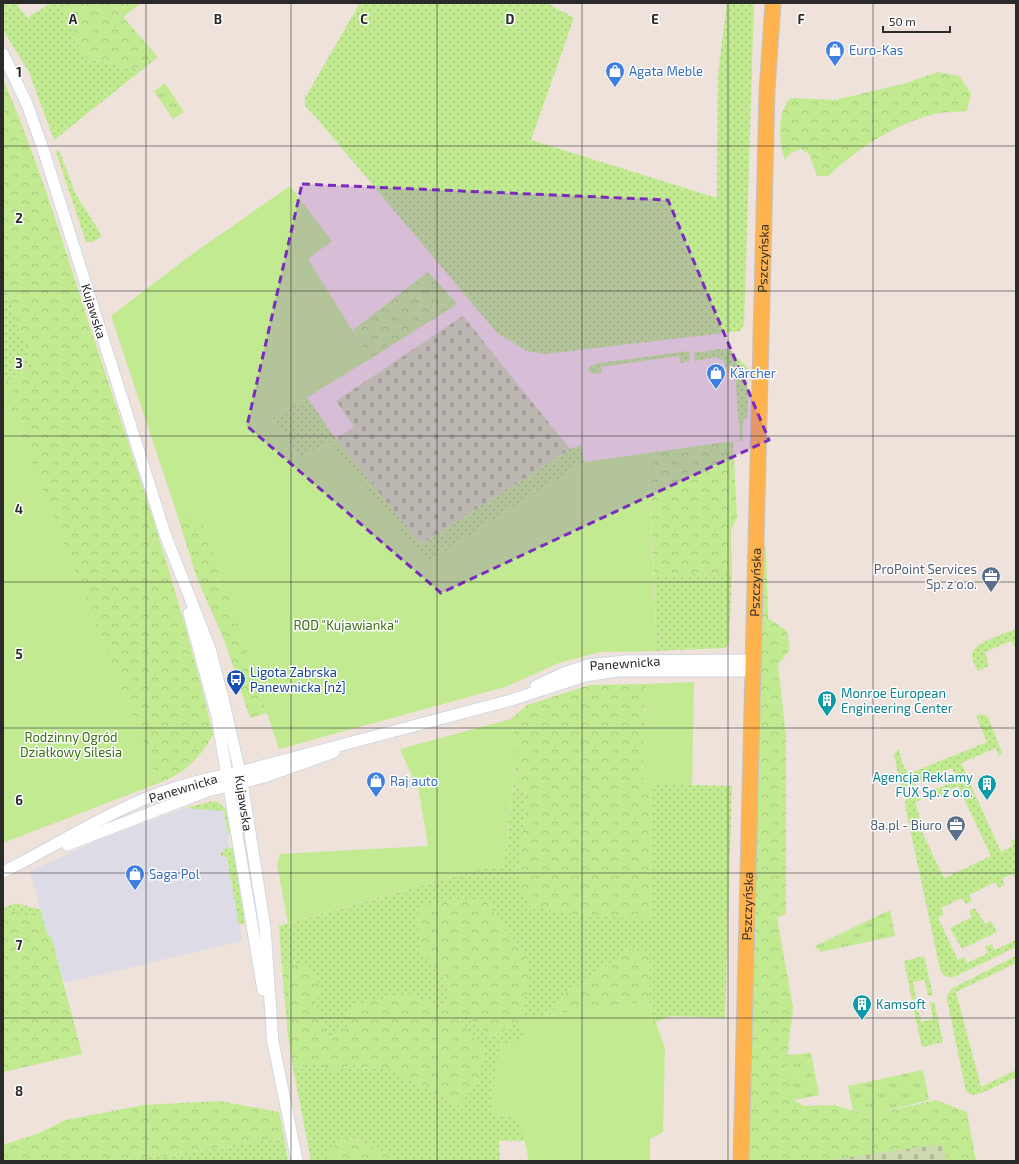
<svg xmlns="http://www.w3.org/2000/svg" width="1019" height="1164" viewBox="0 0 1019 1164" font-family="'Exo 2',sans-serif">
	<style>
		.industrial { fill: #dddce6 }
		.grass { fill: url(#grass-dots) }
		.forest { fill: url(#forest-crowns) }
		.cemetery { fill: url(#cemetery-stones) }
		.park { fill: url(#park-tufts) }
		.garden { fill: #c1ea91 }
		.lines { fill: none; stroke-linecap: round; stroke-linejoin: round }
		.minor-casing { stroke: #d0d8e5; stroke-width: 13 }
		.major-casing { stroke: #c3c3c3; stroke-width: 17 }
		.minor { stroke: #fff; stroke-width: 11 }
		.major { stroke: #ffb34f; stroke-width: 15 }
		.marked { fill: #7b2cbf; fill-opacity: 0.2; stroke: #7b2cbf; stroke-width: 3; stroke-dasharray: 8 5; stroke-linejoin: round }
		.grid { fill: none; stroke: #2a2a2a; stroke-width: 1; stroke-opacity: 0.55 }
		.labels { text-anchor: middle; stroke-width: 3; stroke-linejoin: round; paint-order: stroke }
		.shop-label { font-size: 13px; fill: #366cbe; stroke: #fff; text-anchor: start }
		.street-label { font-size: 13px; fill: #2a2a2a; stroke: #fff }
		.service-label { font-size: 13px; fill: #4e5e75; stroke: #fff; text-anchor: end }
		.park-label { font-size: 13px; fill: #386f12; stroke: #fff }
		.transit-label { font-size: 13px; fill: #164399; stroke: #fff; text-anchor: start }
		.culture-label { font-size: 13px; fill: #0d838f; stroke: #fff; text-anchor: start }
		.grid-label { font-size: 13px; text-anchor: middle; font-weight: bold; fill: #2a2a2a; stroke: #fff; stroke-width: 3; stroke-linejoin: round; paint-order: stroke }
	</style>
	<defs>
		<pattern id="grass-dots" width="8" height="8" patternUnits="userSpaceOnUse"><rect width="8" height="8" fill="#c1ea91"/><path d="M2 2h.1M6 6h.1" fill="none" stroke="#a6c97d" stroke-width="1.8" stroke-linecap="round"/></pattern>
		<pattern id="forest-crowns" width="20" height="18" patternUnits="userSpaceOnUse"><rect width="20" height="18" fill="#c1ea91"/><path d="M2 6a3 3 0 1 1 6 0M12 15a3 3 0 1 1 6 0" fill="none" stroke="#a6c97d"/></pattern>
		<pattern id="cemetery-stones" width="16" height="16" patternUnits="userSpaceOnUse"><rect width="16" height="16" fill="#cddab0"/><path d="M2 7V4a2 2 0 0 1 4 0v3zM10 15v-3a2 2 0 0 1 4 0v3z" fill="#b0bb98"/></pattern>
		<pattern id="park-tufts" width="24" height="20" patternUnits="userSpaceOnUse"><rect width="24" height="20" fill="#c1ea91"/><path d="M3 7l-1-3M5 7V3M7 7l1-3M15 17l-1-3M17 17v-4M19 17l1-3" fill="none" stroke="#a6c97d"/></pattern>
	</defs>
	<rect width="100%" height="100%" fill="#eee2db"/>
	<!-- industrial -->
	<path class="industrial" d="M185,808L224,811L242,941L64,983L51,937H48L30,871L99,840Z"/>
	<!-- grass -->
	<path class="grass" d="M3,3H16L27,18L51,3H62L83,57L133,69L158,57L54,140L29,72L3,30Z
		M360,3H547L574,18L531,140L717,198L718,74L727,3H754L744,325L740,331L545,354L527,351L497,333L314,115L305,106V98Z
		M59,150L75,193L102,236L93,242H86L56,152Z
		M3,278L32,366L3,383Z
		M720,349L730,350L748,368V417L743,421L742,441H733L740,440L735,372L728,373L724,361L716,357L695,361L694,351L700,352Z
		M689,351L690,361L681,363L679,356L601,367L602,373L592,374L590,372L588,369L590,366L599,363Z
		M307,397L336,439L421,544L570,449L581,445L584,462L427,563L330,442L299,459L273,418Z
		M732,573L729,642L725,648L657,651L654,575Z
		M1016,629V645L1014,646L1011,641L985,652L989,666L978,671C976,666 972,661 972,656C972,642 1005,634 1016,629Z
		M982,714L988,717L1002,753L999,756L996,748L961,763L1001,852L1013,846L1011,840L1014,839L1016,843V879L1012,874L1002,879L1005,885L999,888L995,882L969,895L972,901L966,904L962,898L941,908L944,914L938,918L958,960L964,957L967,963L988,953L985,947L991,944L995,950L1016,940V947L956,976C948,979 943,977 940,969L905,805L906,799L914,795L920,797L921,800L915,802L921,822L916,823L917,828H920L944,878L991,856L958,786L936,797L934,790L958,780L952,768L915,783L914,786L911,789L909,785L906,786L905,790L901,787L894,755L899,748L902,762L908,774L987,742L976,716Z
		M514,778L527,795L517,878L650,919L652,784L732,786L725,1018L670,1016L652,1024L650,1001V951L566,992L552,1014L520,1018L524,1040L492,1116L514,1115L521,1121L525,1141H499L500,1161H395L378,1149L355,1139L348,1138L329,1156L327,1161H311L293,1067L321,1064L330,1071L352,1065L389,1069L459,1106L483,1064V1051L459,1019L464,1015L477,1024L491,1038L505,1030L527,954L499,922L488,900L420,951L445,977L448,999L438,1008L413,994L349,1025L329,1040L315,1007L320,988L293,963L282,968L279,926L478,869H504Z
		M214,801C229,806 228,818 230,832L228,835L224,811L185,808Z
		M228,847L233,849L245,923L239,925L227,857H221V853Z
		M16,903L41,910L42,916H25L8,909L3,912V908Z
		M975,908L985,924L991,921L997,932L962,949L950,928L972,917L969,911Z
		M924,956L933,995L928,996L925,980L913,982L916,999L912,1000L904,961Z
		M1016,956V963L956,992L981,1087L1016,1070V1077L982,1093L971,1095L966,1091L947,1000V995L953,988Z
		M934,1002L943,1042L922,1047L913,1007L917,1006L921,1022L933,1019L930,1003Z
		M284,1137L288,1161H94L173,1155Z"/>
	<!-- forest -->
	<path class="forest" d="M62,3H141L123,17L158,57L133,69L83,57Z
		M938,72L959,76L971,93L967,111C955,112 942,112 931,115C891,126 858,149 828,176H817L809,154L801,149L791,153L785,160C778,141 777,114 790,98L835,100L903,84Z
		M3,79C42,169 69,264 100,357C141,482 184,607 213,735C200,758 184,774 159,783L3,390V383L32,366L3,278Z
		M428,272L457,304L370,359L353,330Z
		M733,441L737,517L731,531L732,573L654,575L648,453Z
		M175,508L205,526L267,713L250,718L225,642L197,578Z
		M757,523L766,549L768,618L787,631L790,650L778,664L786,737V914L777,918L793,1007C793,1016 791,1023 790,1032C787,1056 786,1077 794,1100L804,1106L834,1105L853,1111L878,1113L936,1100L967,1112L976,1161H741Z
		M645,684L643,784H652L651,919L586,916L528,906L517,878L527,795L514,778L517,746L511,719L527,705L590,685Z
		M488,900L499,922L527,954L529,985L520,1018L505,1030L491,1038L477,1024L465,1016L459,1019C464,1027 481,1045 483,1051C489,1070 470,1094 459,1106L389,1069L352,1065L329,1071L321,1064L293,1067L288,1036L282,968L293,963L311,967L320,988L315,1007L329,1040L349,1025L350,1008L369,1000L413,994L438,1008L448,999L445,977L420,951L417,910L434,902Z
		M8,909L25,916H42L48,937L51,936L82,1054L3,1072V912Z
		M631,949L650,951V1001L552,1014L566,992Z
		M220,1101L279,1112L284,1137L173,1155L94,1161H3V1145L37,1134L66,1120L143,1105Z
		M347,1138C360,1140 388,1150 395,1161H327C332,1149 334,1142 347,1138Z"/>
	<!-- cemetery -->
	<path class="cemetery" d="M463,316L570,449L421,544L336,439L354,427L336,401Z
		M942,1144L946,1161H822Z"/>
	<!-- park -->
	<path class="park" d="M165,83L184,112L173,119L154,91Z
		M890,910L895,936L820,952L819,949H816L815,946Z
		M811,1053L819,1095L794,1100C789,1086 786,1071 787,1055Z
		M923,1070L929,1100L878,1113L853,1111L848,1086Z"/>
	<!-- garden -->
	<path class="garden" d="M290,186L332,241L308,259L370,359L273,418L298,459L330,442L427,562L584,462L648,453L657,651L600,652L559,663L505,687L279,749L205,527L175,508L111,316L191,255Z
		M3,390L159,783L3,843Z
		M694,682L692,785L643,784L645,684Z
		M511,719L517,746L504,869H478L288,923L277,864L280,854L428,846L419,792L400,749Z
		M650,1001L652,1023H656L665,1048L663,1132L650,1139V1161H529L520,1121H515L514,1115L492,1116L494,1078L501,1044L524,1040L520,1018Z"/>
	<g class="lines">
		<defs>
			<path id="minor" d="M3,54L27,104L43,149L165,534L210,649L223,699L242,782L265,928L273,1044
				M189,613L217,716L263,990
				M536,686L564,673L588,665L626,661L754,660
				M67,845L207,791L264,777L334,752
				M3,872C46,851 86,825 129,806C164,789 202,779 240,772L511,700L585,676L617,671H754
				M272,1037L297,1161"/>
			<g id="major">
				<path id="s1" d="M741,1161L767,91L773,3"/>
			</g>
		</defs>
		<!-- minor casing -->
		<use href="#minor" class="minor-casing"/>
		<!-- major casing -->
		<use href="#major" class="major-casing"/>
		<!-- minor -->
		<use href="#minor" class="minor"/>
		<!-- major -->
		<use href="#major" class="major"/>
	</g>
	<!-- marked area -->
	<path class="marked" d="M302,184L668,200L769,440L441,593L247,426Z"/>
	<!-- grid -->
	<path class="grid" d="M146,3V1161M291,3V1161M437,3V1161M582,3V1161M728,3V1161M873,3V1161M3,146H1016M3,291H1016M3,436H1016M3,582H1016M3,728H1016M3,873H1016M3,1018H1016"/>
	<!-- icons -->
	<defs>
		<symbol id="shop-pin" viewBox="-11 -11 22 30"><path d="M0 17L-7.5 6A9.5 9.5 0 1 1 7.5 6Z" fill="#3f7fe0" stroke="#fff"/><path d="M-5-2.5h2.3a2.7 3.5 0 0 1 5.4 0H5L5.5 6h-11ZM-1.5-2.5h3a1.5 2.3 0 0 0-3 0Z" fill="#fff"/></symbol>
		<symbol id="office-pin" viewBox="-11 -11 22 30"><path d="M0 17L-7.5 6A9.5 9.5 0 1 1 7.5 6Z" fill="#5c6f8a" stroke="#fff"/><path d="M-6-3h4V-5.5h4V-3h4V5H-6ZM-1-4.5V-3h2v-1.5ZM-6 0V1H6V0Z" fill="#fff"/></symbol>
		<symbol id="bus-pin" viewBox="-11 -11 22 30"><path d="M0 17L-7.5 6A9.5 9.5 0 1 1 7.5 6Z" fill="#1a4fb4" stroke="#fff"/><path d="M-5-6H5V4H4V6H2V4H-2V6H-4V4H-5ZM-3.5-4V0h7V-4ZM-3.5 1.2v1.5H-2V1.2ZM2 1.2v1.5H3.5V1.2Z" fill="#fff"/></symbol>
		<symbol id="building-pin" viewBox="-11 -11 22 30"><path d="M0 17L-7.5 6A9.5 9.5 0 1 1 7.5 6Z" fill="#0f9aa8" stroke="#fff"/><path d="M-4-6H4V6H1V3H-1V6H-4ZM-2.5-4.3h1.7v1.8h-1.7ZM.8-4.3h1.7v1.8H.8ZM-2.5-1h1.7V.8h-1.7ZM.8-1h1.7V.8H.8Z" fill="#fff"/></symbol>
	</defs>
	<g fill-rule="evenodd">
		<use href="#shop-pin" x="824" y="39" width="22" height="30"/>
		<use href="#shop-pin" x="604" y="60" width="22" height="30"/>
		<use href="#shop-pin" x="705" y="362" width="22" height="30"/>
		<use href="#office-pin" x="980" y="565" width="22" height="30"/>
		<use href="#bus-pin" x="225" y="668" width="22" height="30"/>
		<use href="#building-pin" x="816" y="689" width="22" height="30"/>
		<use href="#shop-pin" x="365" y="770" width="22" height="30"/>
		<use href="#building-pin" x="976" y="773" width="22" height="30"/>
		<use href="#office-pin" x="945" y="814" width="22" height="30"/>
		<use href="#shop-pin" x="124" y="863" width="22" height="30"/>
		<use href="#building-pin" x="851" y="993" width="22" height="30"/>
	</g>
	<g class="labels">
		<!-- shop labels -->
		<g class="shop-label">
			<text x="849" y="55">Euro-Kas</text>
			<text x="629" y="76">Agata Meble</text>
			<text x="730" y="378">Kärcher</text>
			<text x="390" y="786">Raj auto</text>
			<text x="149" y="879">Saga Pol</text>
		</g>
		<!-- street labels -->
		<g class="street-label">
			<text dy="5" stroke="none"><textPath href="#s1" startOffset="903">Pszczyńska</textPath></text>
			<text transform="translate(94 311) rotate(73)" y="5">Kujawska</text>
			<text dy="5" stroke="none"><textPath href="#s1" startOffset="579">Pszczyńska</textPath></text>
			<text transform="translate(625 663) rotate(-4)" y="5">Panewnicka</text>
			<text transform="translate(183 788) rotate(-17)" y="5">Panewnicka</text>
			<text transform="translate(244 803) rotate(81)" y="5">Kujawska</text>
			<text dy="5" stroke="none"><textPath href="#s1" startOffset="255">Pszczyńska</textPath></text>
		</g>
		<!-- service labels -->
		<g class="service-label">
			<text x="977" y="574">ProPoint Services<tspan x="977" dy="15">Sp. z o.o.</tspan></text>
			<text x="942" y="830">8a.pl - Biuro</text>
		</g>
		<!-- park labels -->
		<g class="park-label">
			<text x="346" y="630">ROD "Kujawianka"</text>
			<text x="71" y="742">Rodzinny Ogród<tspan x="71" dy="15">Działkowy Silesia</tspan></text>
		</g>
		<!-- transit labels -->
		<g class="transit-label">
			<text x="250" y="677">Ligota Zabrska<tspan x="250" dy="15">Panewnicka [nż]</tspan></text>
		</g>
		<!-- culture labels -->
		<g class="culture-label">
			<text x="841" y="698">Monroe European<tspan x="841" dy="15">Engineering Center</tspan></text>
			<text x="973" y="782" text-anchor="end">Agencja Reklamy<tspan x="973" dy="15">FUX Sp. z o.o.</tspan></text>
			<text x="876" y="1009">Kamsoft</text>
		</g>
	</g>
	<g class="grid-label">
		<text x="73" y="24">A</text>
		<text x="218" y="24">B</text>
		<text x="364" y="24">C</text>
		<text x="510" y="24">D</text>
		<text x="655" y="24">E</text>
		<text x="801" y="24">F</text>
		<text x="19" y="77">1</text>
		<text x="19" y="223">2</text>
		<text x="19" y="368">3</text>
		<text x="19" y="514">4</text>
		<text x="19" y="659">5</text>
		<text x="19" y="805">6</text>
		<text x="19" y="950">7</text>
		<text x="19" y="1096">8</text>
	</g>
	<!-- border -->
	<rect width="1019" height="1164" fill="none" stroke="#2a2a2a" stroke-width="8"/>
	<!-- scale -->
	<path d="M883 26v6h67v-6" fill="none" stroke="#2a2a2a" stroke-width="2"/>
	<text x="889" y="26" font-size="12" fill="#2a2a2a" stroke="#ffffff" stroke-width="3" paint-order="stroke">50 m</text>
</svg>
